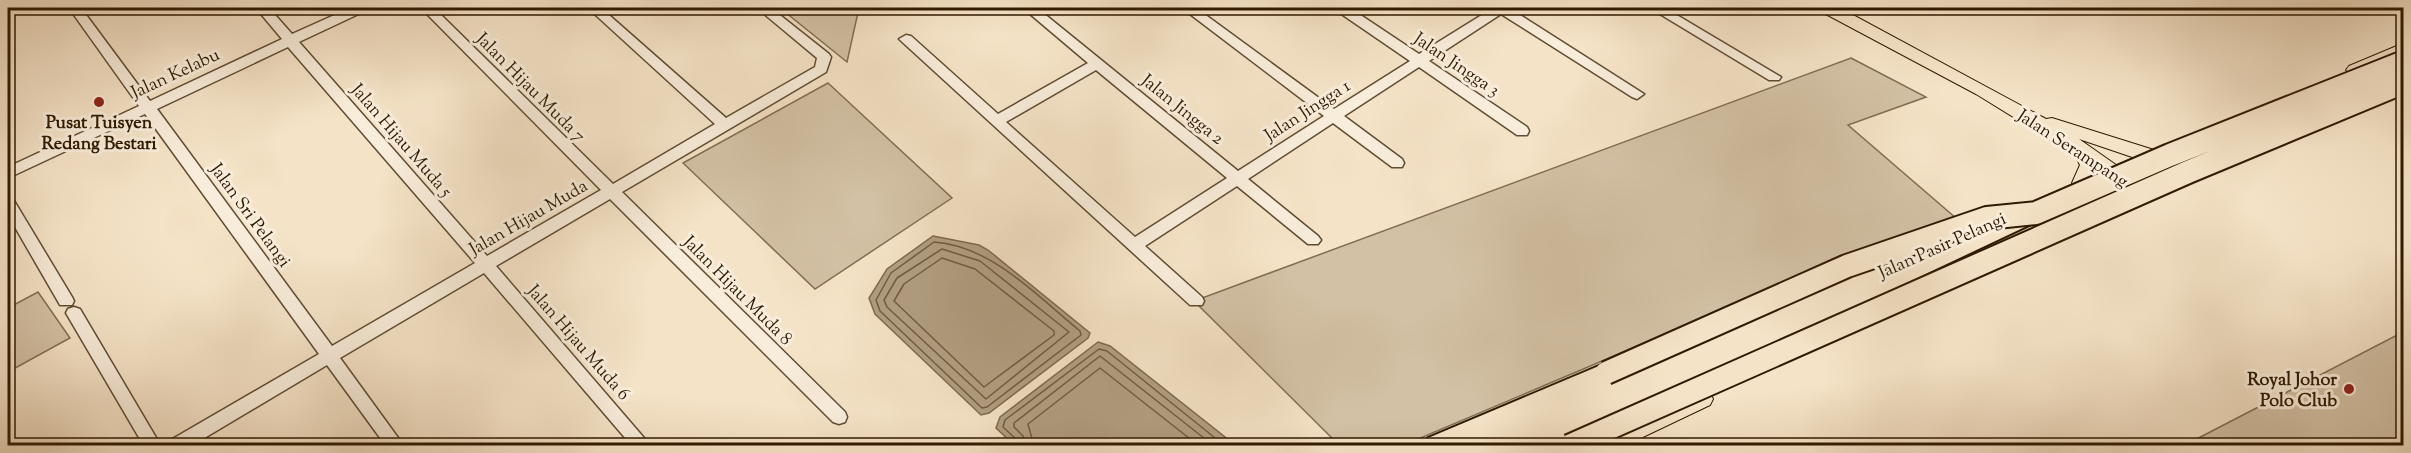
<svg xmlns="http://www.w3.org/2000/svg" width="2411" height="453" viewBox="0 0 2411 453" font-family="'Sorts Mill Goudy',serif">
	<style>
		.green { fill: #d3c1a5; stroke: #816e52; stroke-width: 1.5 }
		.water { fill: #b29f83; stroke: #7e6a4f; stroke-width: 1.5 }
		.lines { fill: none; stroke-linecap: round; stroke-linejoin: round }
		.shore { stroke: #705c42; stroke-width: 1.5 }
		.minor-casing { stroke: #604c32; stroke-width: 3 }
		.major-casing { stroke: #2f1a00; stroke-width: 2 }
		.highway-casing { stroke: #2f1a00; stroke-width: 4 }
		.minor { fill: #f8eddb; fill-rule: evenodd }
		.major { fill: #f5e3c7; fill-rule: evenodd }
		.highway { fill: #f5e3c7; fill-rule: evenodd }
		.highway-bridge-casing { stroke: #2f1a00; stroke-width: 26; stroke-linecap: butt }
		.highway-bridge { stroke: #f5e3c7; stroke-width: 22 }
		.poi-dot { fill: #8f2418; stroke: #f8eddb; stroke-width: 2 }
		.labels { text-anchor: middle; stroke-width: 6; stroke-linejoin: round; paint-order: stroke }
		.street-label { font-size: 18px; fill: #2f1a00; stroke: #f8eddb }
		.poi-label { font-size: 18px; font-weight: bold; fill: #2f1a00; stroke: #f8eddb }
	</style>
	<rect width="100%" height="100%" fill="#f5e3c7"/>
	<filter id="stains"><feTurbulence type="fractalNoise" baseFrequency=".00333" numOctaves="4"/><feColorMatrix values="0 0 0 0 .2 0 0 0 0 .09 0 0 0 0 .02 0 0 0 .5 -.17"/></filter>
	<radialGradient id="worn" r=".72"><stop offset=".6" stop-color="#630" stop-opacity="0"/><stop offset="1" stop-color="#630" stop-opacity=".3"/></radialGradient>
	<!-- green -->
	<path class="green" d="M780,8H859L847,62Z
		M1851,58L1926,97L1848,125L1957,219L1760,294L1404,445H1339L1194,301Z
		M828,83L952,198L815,289L683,163Z
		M38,292L70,338L8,372V308Z
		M2403,332V445H2185Z"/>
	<!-- water -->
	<path class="water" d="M933,236L979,245L988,250L1090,333L1088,338L989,413L981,415L875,314L869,298L887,269Z
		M1098,342L1110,346L1230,441L1231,445H1014L996,428L1000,417Z"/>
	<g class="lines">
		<!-- shore -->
		<path class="shore" d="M934,242C992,246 1037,296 1080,331L1081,335L987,407L982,408L880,311L876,300L891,273Z
			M942,249L980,261L1069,332L986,399L887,307L884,300L897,278Z
			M942,258L975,269L1054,331V335L984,387L894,301L904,284Z
			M1017,446L1016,439L1003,427L1005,420L1099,349L1107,351L1225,446
			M1025,446L1023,436L1014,427V423L1100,356L1214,446
			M1034,446L1028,424L1100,368L1199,446"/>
		<defs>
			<path id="minor" d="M69,8H81L150,101L282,39L256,8H269L292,34L350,8H366L365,11L299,42L487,256L601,190L421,8H434L613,184L715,124L588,8H601L726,118L815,67L817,58L757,8H771L829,54L831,57L826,72L622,192L845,412L847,417L845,422L839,424L833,422L610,199L496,266L651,446H632L484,273L340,358L404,446H386L327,365L191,446H167L169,441L319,354L145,114L8,178V167L139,106ZM288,47L475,263L332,346L157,109Z
				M1023,8H1037L1238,171L1324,116L1182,8H1196L1334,109L1410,61L1337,11L1336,8H1350L1419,54L1493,8H1509L1644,94L1637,99L1632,97L1501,14L1429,61L1527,127L1529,131L1527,135H1517L1419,67L1344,116L1402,159L1404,163L1402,167H1392L1333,123L1248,179L1318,236L1321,240L1318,244H1308L1237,186L1145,246L1202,297L1204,301L1202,305H1190L899,39L906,35L911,36L998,114L1088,63ZM1096,70L1227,178L1135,237L1006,122Z
				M1650,8H1665L1781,77L1779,80H1769Z
				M8,198L13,199L72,297L74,301L72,305H60L8,215Z
				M74,307L80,309L161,446H144L66,313L68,309Z"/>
			<path id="major" d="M1820,8H1840L2046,119L2052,118L2154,150L2156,155L2154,160L2147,162L2079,139L2136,179L2138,184L2136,189C2121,193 2108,178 2096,170L2088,188H2074L2072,183L2080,165L2075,155L1976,94L1822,12Z
				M2404,43V56L2355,76L2346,70L2349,66Z
				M1969,226L1976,228L1979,233L1976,238L1506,446H1471L1474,439Z
				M1702,390L1710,393L1713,399L1710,405L1624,446H1589L1592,439Z"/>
			<path id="highway" d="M2032,206L2040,208L2043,214L2040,220L1847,311L1544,446H1503L1507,438L1831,297Z
				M1606,363L1615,366L1618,373L1615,380L1465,446H1424L1428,438Z"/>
		</defs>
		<!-- minor casing -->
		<use href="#minor" class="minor-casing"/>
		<!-- major casing -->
		<use href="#major" class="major-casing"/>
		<!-- highway casing -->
		<use href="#highway" class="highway-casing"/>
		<!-- minor -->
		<use href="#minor" class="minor"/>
		<!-- major -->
		<use href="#major" class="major"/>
		<!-- highway -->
		<use href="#highway" class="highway"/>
		<defs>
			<path id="highway-bridge" d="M1606,373L1847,266L1987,218L2036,213L2170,155L2404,62
				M1569,446L2188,172L2404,82"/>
		</defs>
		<!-- highway-bridge casing -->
		<use href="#highway-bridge" class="highway-bridge-casing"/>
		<!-- highway-bridge -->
		<use href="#highway-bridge" class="highway-bridge"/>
	</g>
	<!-- markers -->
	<g class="poi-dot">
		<circle cx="99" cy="102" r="6"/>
		<circle cx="2349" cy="389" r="6"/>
	</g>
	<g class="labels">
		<!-- street labels -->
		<g class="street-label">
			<text transform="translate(1457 64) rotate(34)" y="6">Jalan Jingga 3</text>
			<text transform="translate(175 73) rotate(-25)" y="6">Jalan Kelabu</text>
			<text transform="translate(531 87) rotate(45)" y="6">Jalan Hijau Muda 7</text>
			<text transform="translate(1183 109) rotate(39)" y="6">Jalan Jingga 2</text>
			<text transform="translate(1307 110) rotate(-33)" y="6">Jalan Jingga 1</text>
			<text transform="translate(402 140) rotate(49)" y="6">Jalan Hijau Muda 5</text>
			<text transform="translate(2073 148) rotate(33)" y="6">Jalan Serampang</text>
			<text transform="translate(251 215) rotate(54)" y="6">Jalan Sri Pelangi</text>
			<text transform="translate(528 217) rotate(-30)" y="6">Jalan Hijau Muda</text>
			<text transform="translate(1942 245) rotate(-24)" y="6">Jalan Pasir Pelangi</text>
			<text transform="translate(738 290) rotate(45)" y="6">Jalan Hijau Muda 8</text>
			<text transform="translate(579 342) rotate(49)" y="6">Jalan Hijau Muda 6</text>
		</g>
		<!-- poi labels -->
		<g class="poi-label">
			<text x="99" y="128">Pusat Tuisyen<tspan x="99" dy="21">Redang Bestari</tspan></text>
			<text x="2337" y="385" text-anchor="end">Royal Johor<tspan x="2337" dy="21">Polo Club</tspan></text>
		</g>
	</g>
	<!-- margin -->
	<rect width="2411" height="453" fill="none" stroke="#f5e3c7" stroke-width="30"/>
	<rect x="9" y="9" width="2393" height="435" fill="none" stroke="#2f1a00" stroke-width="3"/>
	<rect x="15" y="15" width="2381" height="423" fill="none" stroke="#2f1a00" stroke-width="1.5"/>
	<rect width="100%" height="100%" filter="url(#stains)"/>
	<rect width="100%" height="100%" fill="url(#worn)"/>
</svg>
